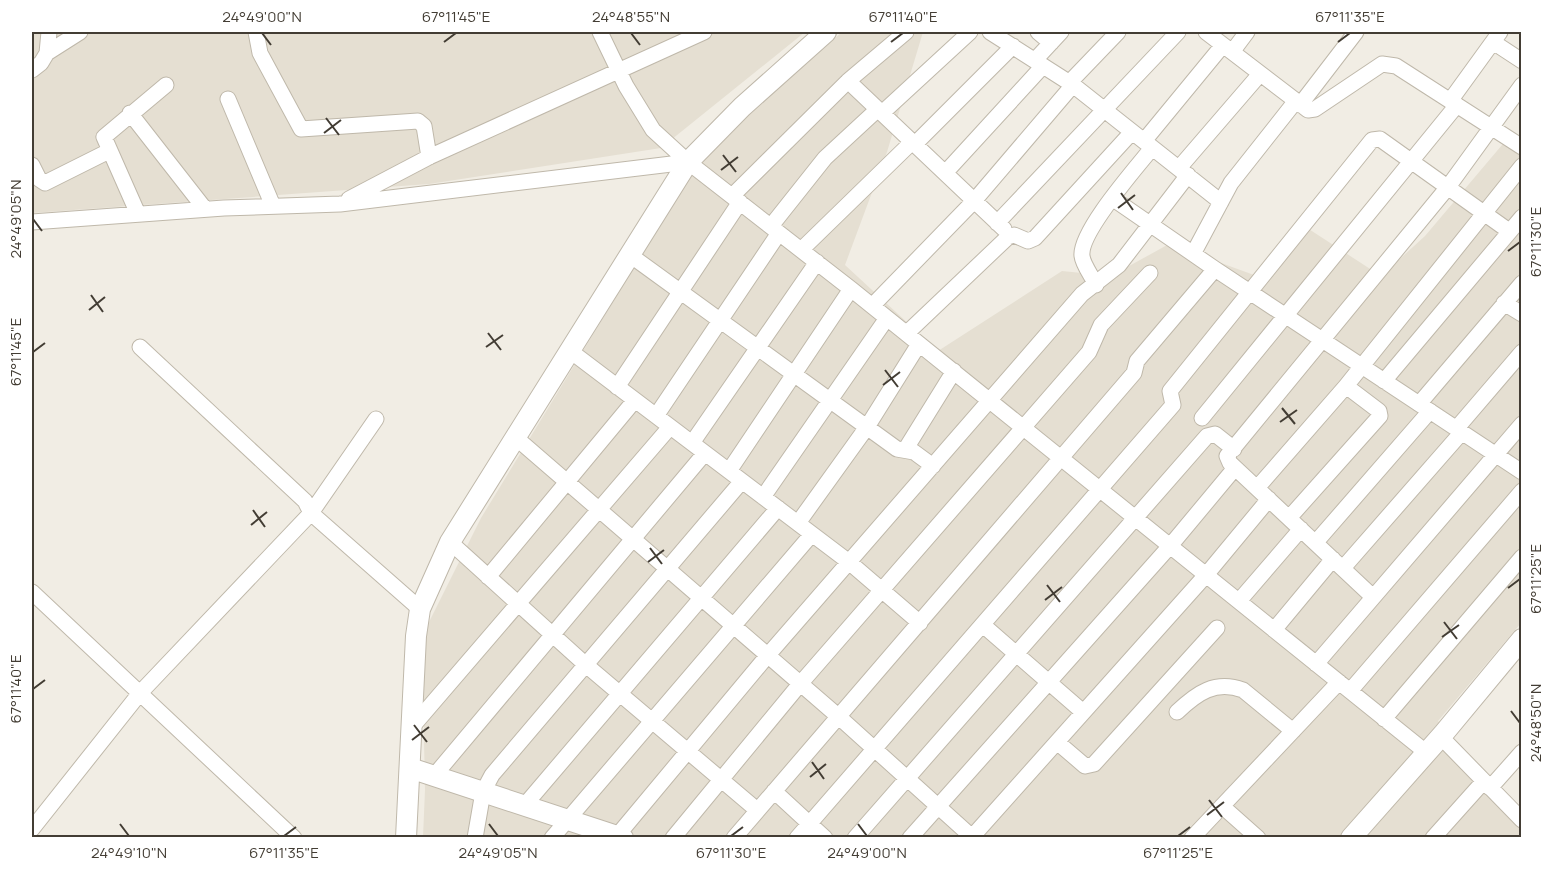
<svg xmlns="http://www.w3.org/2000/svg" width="1553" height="869" viewBox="0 0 1553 869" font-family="Manrope,sans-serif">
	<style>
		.residential { fill: #e5dfd2 }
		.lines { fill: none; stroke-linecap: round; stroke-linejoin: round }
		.minor-casing { stroke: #bfb8aa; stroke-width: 17 }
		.tertiary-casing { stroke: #bfb8aa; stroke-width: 22 }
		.minor { stroke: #fff; stroke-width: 15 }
		.tertiary { stroke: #fff; stroke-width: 20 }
		.ticks { fill: none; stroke: #433d34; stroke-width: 2 }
		.neatline { fill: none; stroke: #433d34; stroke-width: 2 }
		.ticks-label { font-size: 15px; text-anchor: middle; fill: #433d34 }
	</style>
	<rect width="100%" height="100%" fill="#f1ede4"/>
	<!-- residential -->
	<path class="residential" d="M32,32H805L661,148L429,184L32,213Z
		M842,32H923L887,152L845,265L938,351L1062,271L1111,276L1169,244L1254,275L1298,222L1381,276L1425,236L1513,132L1521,138V623L1438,721L1521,818V837H423L425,790L422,636L481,518L691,174L747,116Z"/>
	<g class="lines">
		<defs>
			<path id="minor" d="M256,32L260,53L301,129L418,121L424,126L429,157
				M600,32L626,86L653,130L688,162L851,289L1427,753
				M990,32L1073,85L1221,202
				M1038,32L1051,43
				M1206,32L1308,110L1315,109L1382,64L1396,66L1522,147
				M1493,42L1522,61
				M1232,52L1247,32
				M47,53L49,32
				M1035,60L1061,32
				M32,70L41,63L47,53L80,32
				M848,81L1004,229
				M1069,83L1118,32
				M228,99L273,206
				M1450,101L1500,32
				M1300,105L1356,32
				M130,113L205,209
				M882,113L970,32
				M1144,141L1223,45
				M915,144L1013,46
				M32,165L39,179L45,183L109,151
				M1179,168L1260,74
				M945,173L1043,66
				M732,196L848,81L906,32
				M1112,198L1215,269L1522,472
				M349,199L429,157L704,32
				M138,214L104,137L166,85
				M32,222L224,208L340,204L688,162
				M997,223L1178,32
				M771,226L825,158L878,109
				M801,250L912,142
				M1193,254L1231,183L1295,102
				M630,255L897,449L914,452L933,466
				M1096,285C1092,276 1083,265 1082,256C1079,232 1137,167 1152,148
				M1504,303L1522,314
				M872,306L974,201L1073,85
				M907,333L1008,237L1014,235L1028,241L1035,238L1132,132
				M140,347L305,501L311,513L420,609
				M569,350L849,562L920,623
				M1384,381L1522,217
				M617,387L740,202
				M1419,404L1522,283
				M656,416L779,233
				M1202,418L1457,105
				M1456,429L1522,352
				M515,437L839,717L972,837L1206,575L1269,499
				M692,443L817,262
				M905,450L954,371
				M729,471L851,289
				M1257,488L1346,386L1522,166
				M763,497L887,318
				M1289,518L1380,416L1379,411L1346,386
				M798,523L867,427L919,344
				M450,542L586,665L757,810
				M1316,542L1430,411
				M1343,568L1462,432
				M488,577L635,400
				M32,592L294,838
				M1373,597L1230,463L1227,456L1448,187L1522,85
				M1239,601L1301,529
				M983,625L1083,712
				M1274,630L1333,559
				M1316,664L1522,424
				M1350,691L1522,491
				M1177,712C1197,693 1215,680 1243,690L1293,731
				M1384,719L1522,557
				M412,727L670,427
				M1441,737L1522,820
				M1057,742L1085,766L1094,764L1217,628
				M434,776L705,453
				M1490,788L1522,752
				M774,791L825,838
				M524,806L778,508
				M1222,806L1258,838
				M32,829L140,693L311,513L376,419
				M617,836L768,655L1082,294L1119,265L1188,175
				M475,838L483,792L492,775L742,481
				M552,838L812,534
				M673,838L800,684L1089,352L1101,325L1150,273
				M734,838L1134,373L1137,361L1215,269
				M797,838L1173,405L1170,391L1372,140L1380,139L1509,231
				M855,838L1207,436L1215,434L1234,449
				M910,838L1170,546L1235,468
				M1192,838L1339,682
				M1433,838L1484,781"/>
			<path id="tertiary" d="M410,768L623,838
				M406,838L416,636L420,609L450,542L688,162L742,107L826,32
				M1351,838L1444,733L1522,639"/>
		</defs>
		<!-- minor casing -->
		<use href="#minor" class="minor-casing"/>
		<!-- tertiary casing -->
		<use href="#tertiary" class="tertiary-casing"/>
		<!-- minor -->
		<use href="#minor" class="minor"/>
		<!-- tertiary -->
		<use href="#tertiary" class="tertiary"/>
	</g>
	<!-- ticks -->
	<path class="ticks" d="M262,33L271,45M631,33L640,45M444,42L456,33M891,42L903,33M1338,42L1350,33M326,118L339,135M324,133L341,120M723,155L736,172M721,170L738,157M1121,193L1133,210M1118,208L1135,195M33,219L42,231M1508,251L1520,242M91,295L103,312M89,310L105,297M488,333L501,350M486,347L503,335M33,352L45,343M885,370L898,387M883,385L900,372M1282,408L1295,424M1280,422L1297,410M253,510L265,527M251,525L267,512M650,548L662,564M648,562L664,550M1047,585L1060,602M1508,588L1520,579M1045,600L1062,587M1444,622L1457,639M1442,637L1459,625M33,689L45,680M1511,711L1520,723M414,725L427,742M412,740L429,727M812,762L824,779M810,777L826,764M1209,800L1222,817M1207,815L1224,802M120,824L129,836M489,824L498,836M858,824L867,836M284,836L296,827M731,836L743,827M1178,836L1190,827"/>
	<!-- border -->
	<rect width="1553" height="869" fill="none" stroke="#ffffff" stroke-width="66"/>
	<rect x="33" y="33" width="1487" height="803" class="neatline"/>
	<g class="ticks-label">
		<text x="262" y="22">24°49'00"N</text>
		<text x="456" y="22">67°11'45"E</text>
		<text x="631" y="22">24°48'55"N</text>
		<text x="903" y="22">67°11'40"E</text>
		<text x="1350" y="22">67°11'35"E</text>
		<text transform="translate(16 219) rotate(-90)" y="5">24°49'05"N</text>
		<text transform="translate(1536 242) rotate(-90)" y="5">67°11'30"E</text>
		<text transform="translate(16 352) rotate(-90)" y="5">67°11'45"E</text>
		<text transform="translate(1536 579) rotate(-90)" y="5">67°11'25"E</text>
		<text transform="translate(16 689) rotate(-90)" y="5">67°11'40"E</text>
		<text transform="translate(1536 723) rotate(-90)" y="5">24°48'50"N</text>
		<text x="129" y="858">24°49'10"N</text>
		<text x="284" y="858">67°11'35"E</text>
		<text x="498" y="858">24°49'05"N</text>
		<text x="731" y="858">67°11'30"E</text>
		<text x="867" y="858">24°49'00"N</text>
		<text x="1178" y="858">67°11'25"E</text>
	</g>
</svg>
